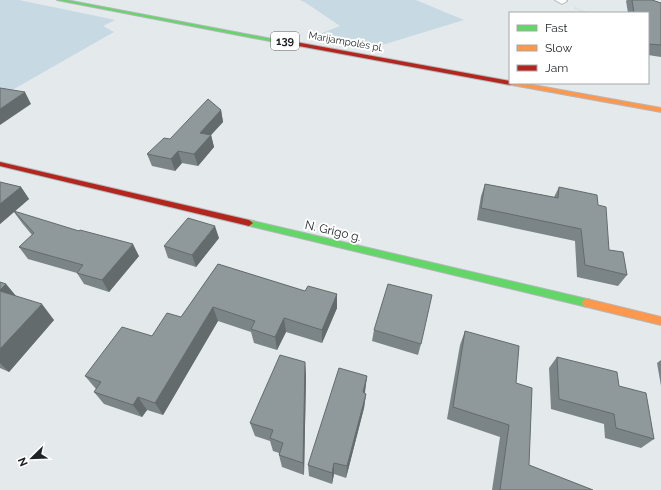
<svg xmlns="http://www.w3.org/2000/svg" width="661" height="490" viewBox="0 0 661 490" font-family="Raleway,sans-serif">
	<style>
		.green { fill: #c7dae4 }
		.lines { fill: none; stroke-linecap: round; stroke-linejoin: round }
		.street-casing { stroke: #b4b8ba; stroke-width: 2 }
		.fast-casing { stroke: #b4b8ba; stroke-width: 2 }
		.slow-casing { stroke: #b4b8ba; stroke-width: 2 }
		.jam-casing { stroke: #b4b8ba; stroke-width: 2 }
		.path { stroke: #c6c8c9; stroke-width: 1.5; stroke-dasharray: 0.5 1.5; stroke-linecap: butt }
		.street { fill: #fbfcfc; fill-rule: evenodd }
		.fast { fill: #63d668; fill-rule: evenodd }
		.slow { fill: #ff974d; fill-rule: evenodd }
		.jam { fill: #b3261e; fill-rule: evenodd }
		.wall { fill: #7b8486 }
		.shaded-wall { fill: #646b6d }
		.building { fill: #8f999c; stroke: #646b6d }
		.labels { text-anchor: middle; stroke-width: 4; stroke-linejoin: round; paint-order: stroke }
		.far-street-label { font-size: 10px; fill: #1f2325; stroke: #fff }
		.shield { fill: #fff; stroke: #626566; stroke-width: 1 }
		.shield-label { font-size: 11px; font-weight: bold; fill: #1f2325 }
		.street-label { font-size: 12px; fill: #1f2325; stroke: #fff }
	</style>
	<rect width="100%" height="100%" fill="#e4e9ec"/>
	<!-- green -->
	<path class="green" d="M0,0H19L111,19L115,20L103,26L114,32L0,97Z
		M300,0H416L464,20L369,49L309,38L340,26L306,3Z"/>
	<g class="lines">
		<defs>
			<path id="street" d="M555,0H566L567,1L562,4Z"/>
			<path id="fast" d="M57,0H66L293,43L290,45Z
				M249,220L587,299L591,300L592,303L591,306L587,307L246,225L245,223Z"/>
			<path id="slow" d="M510,82V83H522L661,108V112L512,85L510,84Z
				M587,299L661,317V325L583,306L582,303L583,300Z"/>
			<path id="jam" d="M290,41L510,81V83H513L510,85L288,44L287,43Z
				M0,162L249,220L253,223L249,226L0,166Z"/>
		</defs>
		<!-- street casing -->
		<use href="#street" class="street-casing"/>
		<!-- fast casing -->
		<use href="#fast" class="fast-casing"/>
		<!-- slow casing -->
		<use href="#slow" class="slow-casing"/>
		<!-- jam casing -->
		<use href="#jam" class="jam-casing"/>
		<!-- path -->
		<path class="path" d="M575,8L588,13"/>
		<!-- street -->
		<use href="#street" class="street"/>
		<!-- fast -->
		<use href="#fast" class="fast"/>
		<!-- slow -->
		<use href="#slow" class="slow"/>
		<!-- jam -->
		<use href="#jam" class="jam"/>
	</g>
	<!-- wall -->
	<path class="wall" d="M627,0H652L661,3V57L648,55V13H628L626,1Z
		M221,110L223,122L211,135L214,147L198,166L182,163L175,171L152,166L147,154L170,139Z
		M0,182L21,187L29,199L14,212L139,256L109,292L84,284L77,273L28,259L19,247L32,235L22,223L14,212L0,224Z
		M485,184L554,197L559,187L598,205L609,250L627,275L618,286L577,277L575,241L477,220L481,196Z
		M219,238L196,267L168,258L164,246Z
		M218,264L305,291L337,294V308L322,343L286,332L277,350L254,343L251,332L218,321L163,415L147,410L142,417L104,404L94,392L96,389L85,376L152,336L181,317Z
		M0,282L6,284L16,296L54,320L9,372L0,368Z
		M374,330L421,344L418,355L372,341Z
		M465,331L516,383L529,465L593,490H492L500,437L447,419L460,345Z
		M557,357L619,386L654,439L641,448L605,438L604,424L551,409L549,368Z
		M661,360V386L657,363Z
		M305,362L306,377L304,475L282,467L279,455V453L273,451L270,441L255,436L250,423Z
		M367,376L365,393L366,394L364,408L346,478L334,474L332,484L309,476L308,465Z"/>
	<!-- shaded-wall -->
	<path class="shaded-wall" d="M25,92L31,104L0,125V109Z
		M221,110L223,122L211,135L214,147L198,166L194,154L200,133Z
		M178,151L182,163L175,171L171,159Z
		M21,187L29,199L0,224V204Z
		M215,226L219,238L196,267L192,255Z
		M133,244L139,256L109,292L102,280Z
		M6,284L20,301L0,291V290Z
		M337,294V308L322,343V330Z
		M42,304L54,320L9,372L0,363V349Z
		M213,307L218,321L163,415L155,403Z
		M284,318L286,332L277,350L275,337Z
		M305,362L306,377L304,475L303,463Z
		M367,376L365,390L361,407L363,392Z
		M366,394L364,408L346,478L347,466Z
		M138,397L147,410L142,417L133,405Z
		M334,463V474L332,484V473Z"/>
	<!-- building -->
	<path class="building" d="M632,0H652L661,3V45L648,44V13H634Z
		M0,88L25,92L0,109Z
		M208,99L221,110L200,133L211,135L194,154L178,151L171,159L147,154L164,138L170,139Z
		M0,182L21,187L0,204Z
		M485,184L558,198L559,187L597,195L598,205L606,207L609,250L623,252L627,275L585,265L581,229L481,208Z
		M14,211L79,231L80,230L133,244L102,280L77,273L83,265L19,247L34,233Z
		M188,218L215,226L192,255L164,246Z
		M218,264L305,291L308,286L337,294L322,330L284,318L275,337L251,329L255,321L213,307L155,403L138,397L133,405L94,392L101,382L85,376L122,327L152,336L167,313L181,317Z
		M0,282L6,284L0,290Z
		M388,284L432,295L421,344L374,330Z
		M0,291L42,304L0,349Z
		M465,331L519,346L516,383L532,388L529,465L593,490H500L509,425L453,407Z
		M280,355L305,362L303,463L279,455L283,443L270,438L273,430L250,423Z
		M557,357L617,372L619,386L646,393L654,439L616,428L614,414L559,399Z
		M339,368L367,376L363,392L366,394L347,466L334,463L332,473L308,465Z"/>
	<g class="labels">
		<!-- far-street labels -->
		<g class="far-street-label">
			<text transform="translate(346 41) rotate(10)" y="4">Marijampolės pl.</text>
		</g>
		<!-- shield labels -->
		<rect class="shield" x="271" y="32" width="28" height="18" rx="3"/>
		<g class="shield-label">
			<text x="285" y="45">139</text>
		</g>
		<!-- street labels -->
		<g class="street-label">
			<text transform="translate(333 231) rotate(13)" y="4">N. Grigo g.</text>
		</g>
	</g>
	<!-- legend -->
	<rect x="509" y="12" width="140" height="72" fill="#ffffff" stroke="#a5a7a8"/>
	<rect x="517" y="25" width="20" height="6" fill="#63d668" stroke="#a5a7a8"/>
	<text x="545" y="32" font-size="12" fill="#1f2325">Fast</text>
	<rect x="517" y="45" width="20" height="6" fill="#ff974d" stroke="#a5a7a8"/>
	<text x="545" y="52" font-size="12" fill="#1f2325">Slow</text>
	<rect x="517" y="65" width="20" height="6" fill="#b3261e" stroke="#a5a7a8"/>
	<text x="545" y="72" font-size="12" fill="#1f2325">Jam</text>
	<!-- north arrow -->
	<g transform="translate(32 458) rotate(247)" stroke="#ffffff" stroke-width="3" paint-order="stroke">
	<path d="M0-3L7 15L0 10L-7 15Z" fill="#1f2325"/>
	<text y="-6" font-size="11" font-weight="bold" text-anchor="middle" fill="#1f2325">N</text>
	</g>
</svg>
